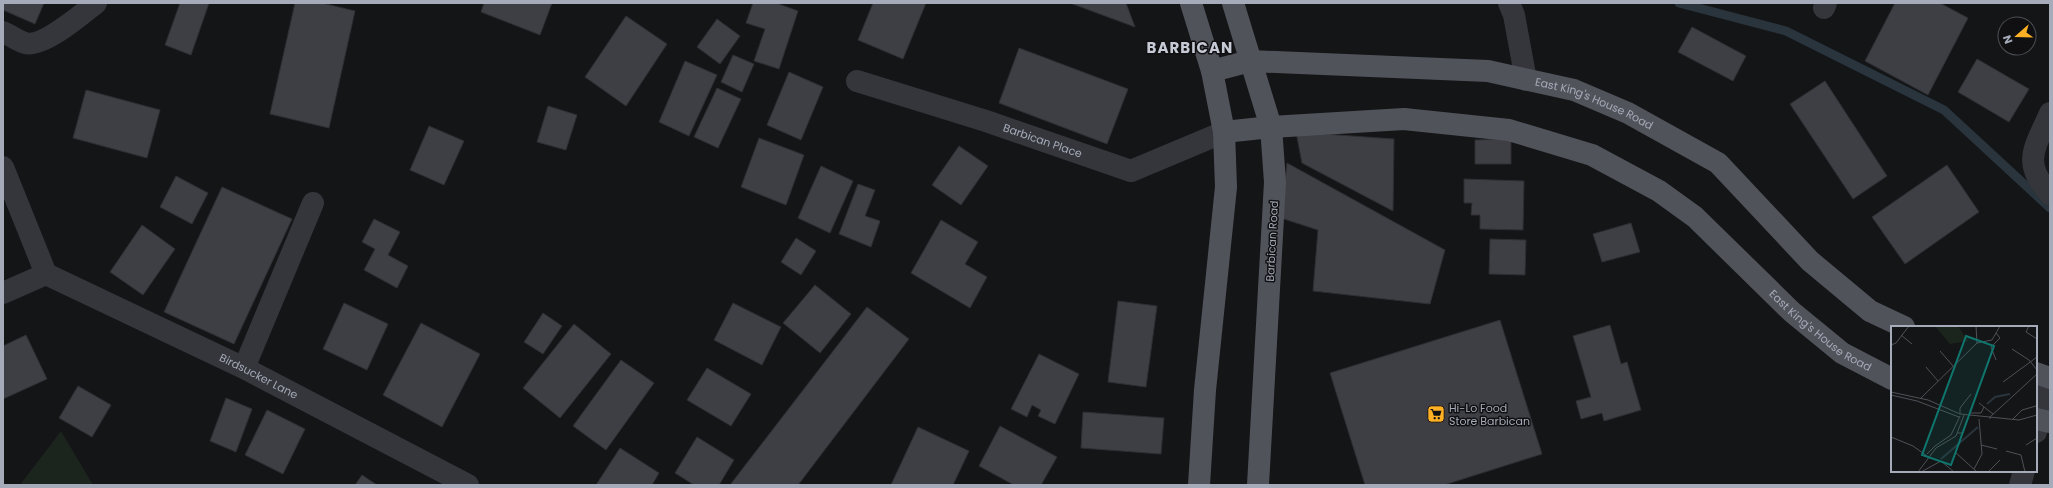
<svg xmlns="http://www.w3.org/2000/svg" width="2053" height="488" viewBox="0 0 2053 488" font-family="Poppins,sans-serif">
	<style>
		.green { fill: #1c251d }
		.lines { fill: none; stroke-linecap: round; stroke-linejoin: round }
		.stream { stroke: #29343c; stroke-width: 9 }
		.building { fill: #3e3f44; stroke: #2e2e33 }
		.minor { stroke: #35363c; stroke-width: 22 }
		.major { stroke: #51535b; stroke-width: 22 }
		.labels { text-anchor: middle; stroke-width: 3; stroke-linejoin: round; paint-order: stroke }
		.street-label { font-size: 11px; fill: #a5abb8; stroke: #101012 }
		.poi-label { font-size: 11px; fill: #a5abb8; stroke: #101012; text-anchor: start }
		.district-label { font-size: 15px; font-weight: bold; letter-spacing: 1px; fill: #c6cad4; stroke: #101012 }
		.inset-river { fill: none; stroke: #29343c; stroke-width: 2 }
		.inset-road { fill: none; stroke: #4e5157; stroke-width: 1 }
		.view { fill: #0f766e; fill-opacity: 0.15; stroke: #0f766e; stroke-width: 2 }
		.inset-edge { fill: none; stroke: #a5abb8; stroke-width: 2 }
	</style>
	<rect width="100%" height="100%" fill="#141517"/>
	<!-- green -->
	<path class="green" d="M61,431L93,485H20Z"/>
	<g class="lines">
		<!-- stream -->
		<path class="stream" d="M1679,3L1786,31L1944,110L2050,208"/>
	</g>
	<!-- building -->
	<path class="building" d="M3,3H44L35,24L3,10Z
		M180,3H209L191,55L165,45Z
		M295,3H322L355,11L329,128L270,114Z
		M484,3H552L540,35L481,12Z
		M753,3H776L798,11L779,69L754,61L765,29L746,23Z
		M873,3H926L903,59L858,40Z
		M1070,3H1126L1135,27Z
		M1895,3H1940L1968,18L1928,95L1865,61Z
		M626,16L667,44L626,106L585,77Z
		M717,19L740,36L720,64L697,47Z
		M1692,27L1746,56L1733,81L1678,52Z
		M1019,48L1128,89L1107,144L999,103Z
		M733,55L754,64L742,92L721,82Z
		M1977,59L2029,89L2009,122L1958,92Z
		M685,61L717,75L689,136L659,122Z
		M789,72L823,87L801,140L767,125Z
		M1825,81L1887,176L1853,199L1790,104Z
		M717,88L741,99L718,148L694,137Z
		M86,90L160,110L147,158L73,138Z
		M548,106L577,115L566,150L537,142Z
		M429,126L464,141L444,185L410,170Z
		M1296,132L1394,139L1393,211L1302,163Z
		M759,138L804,155L786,205L741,187Z
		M1511,139V164H1475V140Z
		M959,146L988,166L961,205L932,185Z
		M1287,163L1445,250L1430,304L1313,291L1318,230L1281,218Z
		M1947,165L1979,212L1905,264L1872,217Z
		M821,166L853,181L830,233L798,218Z
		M176,176L208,193L192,224L160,207Z
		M1464,179L1524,181L1523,230L1480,229V215H1471L1472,203H1464Z
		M858,184L875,190L865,216L880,221L871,247L839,234Z
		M222,187L292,219L234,344L164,312Z
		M374,219L400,232L388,255L408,266L397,288L364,270L375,249L362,242Z
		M941,220L978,242L965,264L987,277L970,308L911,273Z
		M1631,223L1640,252L1602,262L1593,234Z
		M142,225L175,249L143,295L110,272Z
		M796,238L816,251L801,275L781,262Z
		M1490,239L1526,240L1525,275L1489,274Z
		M815,285L851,314L820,353L783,323Z
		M1118,301L1157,306L1146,387L1108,382Z
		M344,303L388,324L367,370L323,349Z
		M733,303L781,327L762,365L714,340Z
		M867,307L909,339L798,485H730Z
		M543,313L562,326L543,354L524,342Z
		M1500,320L1542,454L1444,485H1365L1330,373Z
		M421,323L480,354L442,427L383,395Z
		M574,324L611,354L560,418L523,388Z
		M1610,325L1621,364L1627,362L1641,410L1604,421L1602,413L1581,419L1576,401L1591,397L1573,336Z
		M26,335L47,379L3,399V346Z
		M1039,354L1079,374L1055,424L1038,416L1041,410L1032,405L1027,417L1011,409Z
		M621,360L654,383L606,450L573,426Z
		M707,368L751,394L731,426L687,400Z
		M78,386L111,405L92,437L59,418Z
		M226,398L252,409L236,452L210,441Z
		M267,410L305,429L283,474L245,455Z
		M1083,412L1164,418L1161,454L1081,448Z
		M1000,426L1057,457L1041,485H1014L979,466Z
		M918,427L969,451L953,485H891Z
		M697,437L734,460L719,485H694L675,473Z
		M620,448L659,473L652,485H596Z
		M362,475L377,485H355Z"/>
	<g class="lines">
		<!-- minor -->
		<g class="minor">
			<path d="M1509,3L1514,15L1526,80"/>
			<path d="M1824,8L1826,3"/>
			<path d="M3,32C10,35 18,41 25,43C43,48 82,14 96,3"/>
			<path id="s1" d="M857,81L986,121L1131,171L1224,132"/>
			<path d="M2050,113C2035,148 2021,162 2050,194"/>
			<path d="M3,167L46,274"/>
			<path id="s2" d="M46,274L244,368L468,485"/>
			<path d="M3,293L46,274"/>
			<path d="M244,368L313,203"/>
			<path d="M2036,432L2050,378"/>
			<path d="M2020,485L2024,471"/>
		</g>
		<!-- major -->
		<g class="major">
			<path d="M1191,3L1212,71L1224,132L1226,187L1205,390L1199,485"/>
			<path d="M1233,3L1271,127L1275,182L1258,485"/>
			<path id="s3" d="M1212,71L1250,61L1488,71L1574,90L1628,113L1718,163L1810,261L1870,311L1904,327"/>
			<path id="s4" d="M1224,132L1271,127L1404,119L1509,130L1592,155L1659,191L1695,217L1792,312L1842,353L1892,379"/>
			<path d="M2036,373L2050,378"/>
			<path d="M2036,419L2050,422"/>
		</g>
	</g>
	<!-- icons -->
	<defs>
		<symbol id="supermarket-square" viewBox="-11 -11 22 22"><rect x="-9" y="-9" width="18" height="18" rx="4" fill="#ffb024" stroke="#101012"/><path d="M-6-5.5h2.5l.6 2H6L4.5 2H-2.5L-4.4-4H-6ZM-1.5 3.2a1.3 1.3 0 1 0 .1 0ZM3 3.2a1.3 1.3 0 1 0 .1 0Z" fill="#111"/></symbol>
	</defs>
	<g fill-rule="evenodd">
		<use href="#supermarket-square" x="1426" y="404" width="20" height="20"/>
	</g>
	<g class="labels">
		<!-- street labels -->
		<g class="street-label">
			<text dy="4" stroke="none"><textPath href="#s3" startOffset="389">East King's House Road</textPath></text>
			<text dy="4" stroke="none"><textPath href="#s1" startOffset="195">Barbican Place</textPath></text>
			<text transform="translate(1272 241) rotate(-87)" y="4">Barbican Road</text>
			<text dy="4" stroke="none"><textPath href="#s4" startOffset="663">East King's House Road</textPath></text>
			<text dy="4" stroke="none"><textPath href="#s2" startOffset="236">Birdsucker Lane</textPath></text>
		</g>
		<!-- poi labels -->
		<g class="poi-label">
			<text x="1449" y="412">Hi-Lo Food<tspan x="1449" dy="13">Store Barbican</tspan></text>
		</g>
		<!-- district labels -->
		<g class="district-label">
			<text x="1190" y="53">BARBICAN</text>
		</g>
	</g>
	<!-- overview -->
	<g transform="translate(1891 326)">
		<rect width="146" height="146" fill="#141517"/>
		<path d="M44,0H67L77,15L59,18Z" fill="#1c251d"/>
		<path class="inset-river" d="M96,78L104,71L119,68M50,133L87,101"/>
		<path class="inset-road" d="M85,0L86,17M138,0L135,6L146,13M105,7L109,12L100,21L105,34M10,9L21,18M86,17L101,14L109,0M0,19L5,17L18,0M121,23L138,34L146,44M49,25L62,40M35,41L47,55M112,56L146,31M0,66L37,74L69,88L128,94L146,89M0,69L26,75L68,91M29,73L86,17M88,77L102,88M80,87H90L93,81M69,88V82L80,68M99,93V91L146,48M122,93L131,84L145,80M66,107H72L77,92M0,111L22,120L36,130M90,119L106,123M135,119L146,112M115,125L130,129L134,146M64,126L86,146M36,128L44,120L60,109L69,90M83,143L91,128L88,93M27,146L45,122L65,110L73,89M30,146L50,135L63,146M97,146L109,134"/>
		<path class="view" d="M75,10L103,20L60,139L31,129Z"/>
		<rect width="146" height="146" class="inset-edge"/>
	</g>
	<!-- border -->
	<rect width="2053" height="488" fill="none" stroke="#a5abb8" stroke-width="8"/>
	<!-- north arrow -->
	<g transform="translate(2017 36) rotate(250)"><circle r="19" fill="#101012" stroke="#4c4e54"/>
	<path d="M0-3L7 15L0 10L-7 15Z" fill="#ffb024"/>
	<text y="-6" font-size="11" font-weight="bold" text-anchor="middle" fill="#a5abb8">N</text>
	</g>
</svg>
